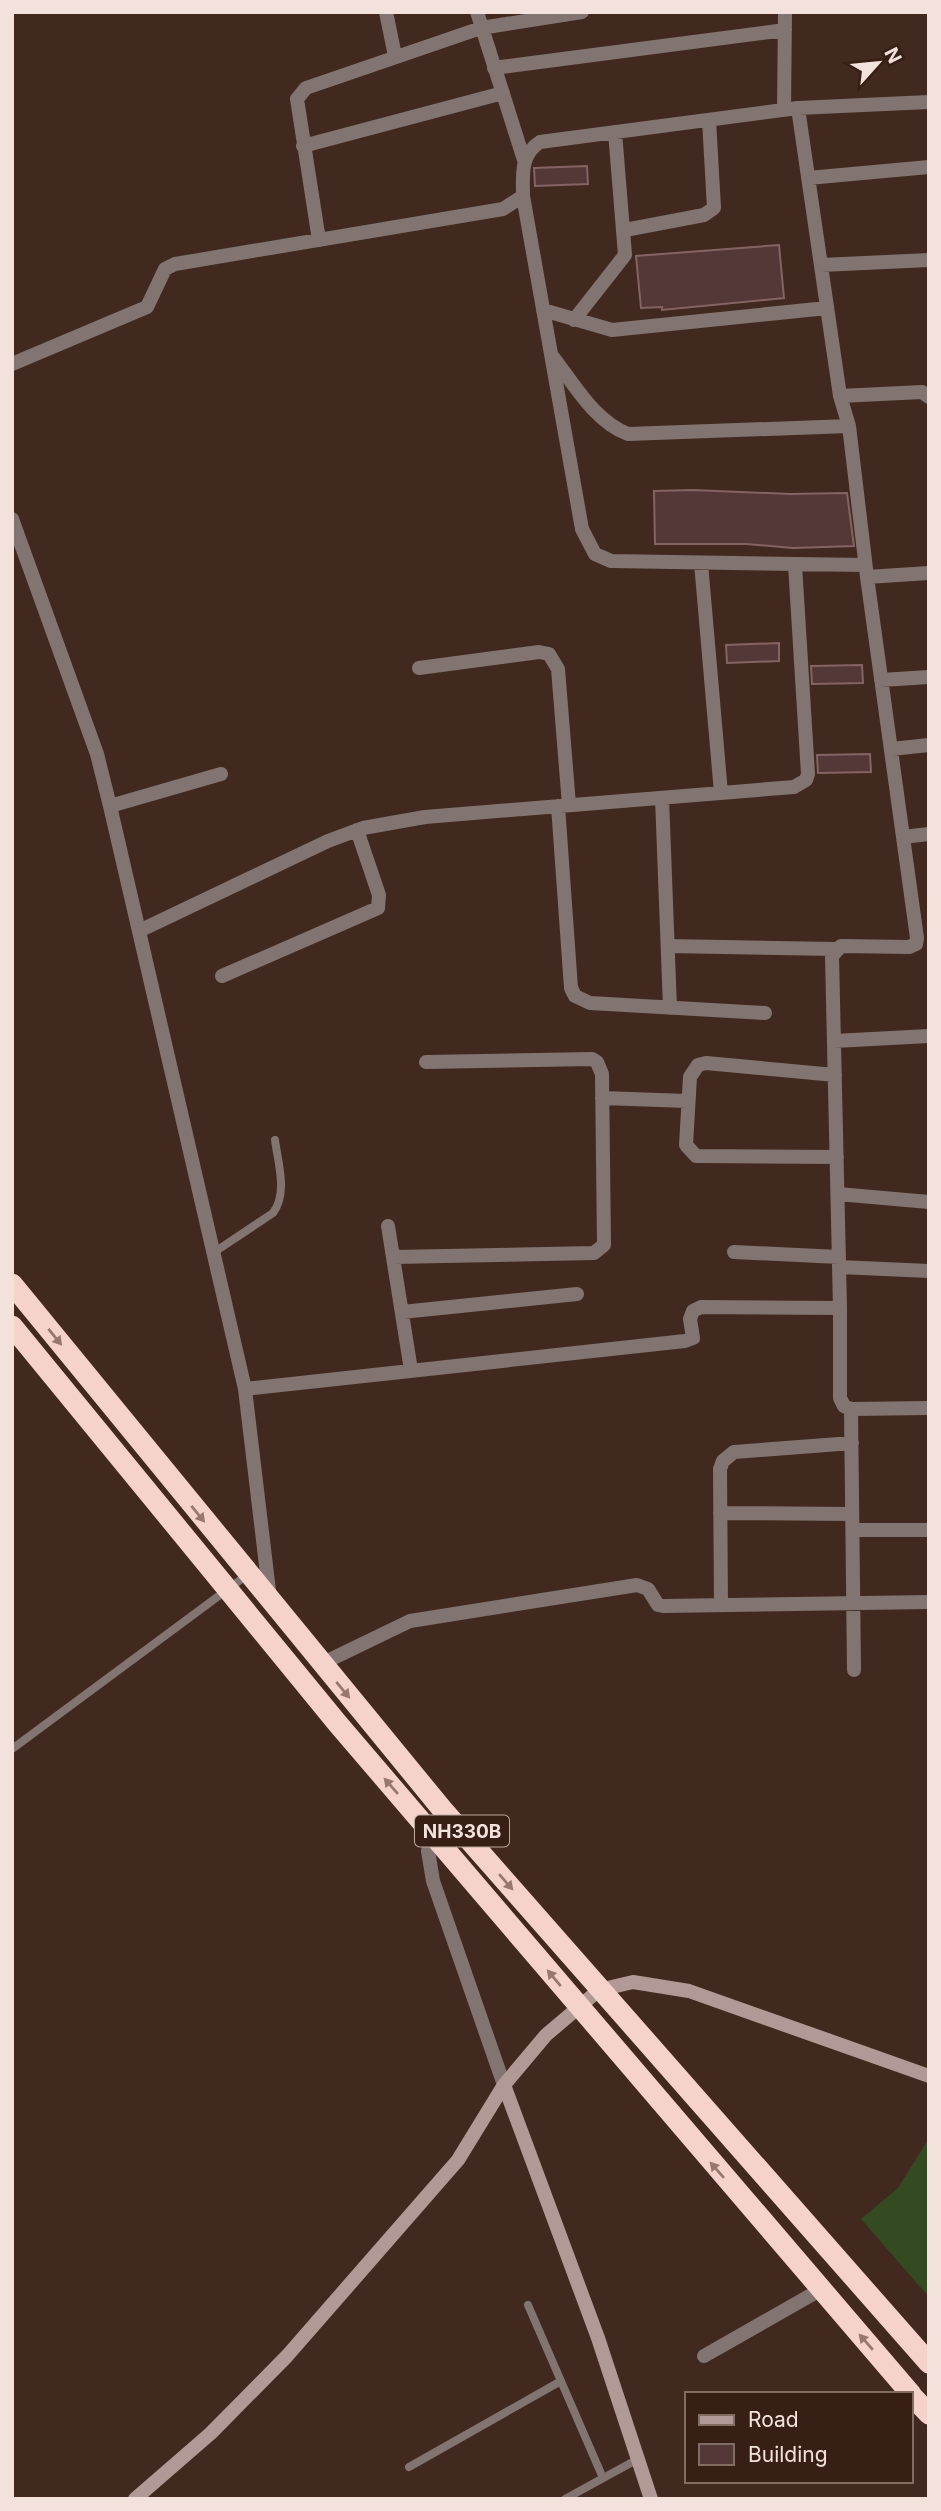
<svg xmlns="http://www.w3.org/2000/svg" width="941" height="2511" viewBox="0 0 941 2511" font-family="Inter,sans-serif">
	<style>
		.green { fill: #344a20 }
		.building { fill: #543737; stroke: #846463; stroke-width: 2 }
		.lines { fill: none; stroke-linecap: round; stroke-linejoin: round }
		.lane { stroke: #827471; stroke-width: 8 }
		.street { stroke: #827471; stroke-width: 14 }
		.secondary { stroke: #b19a95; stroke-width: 14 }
		.highway { stroke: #f5d2ca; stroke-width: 21 }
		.oneway { fill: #967870 }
		.labels { text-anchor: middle; stroke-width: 7; stroke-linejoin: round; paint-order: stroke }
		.shield { fill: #371f16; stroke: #bba8a1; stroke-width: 2 }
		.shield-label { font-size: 19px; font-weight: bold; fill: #f3e2dc }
	</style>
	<rect width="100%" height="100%" fill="#41291f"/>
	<!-- green -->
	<path class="green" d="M929,2138V2297L861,2219L898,2188Z"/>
	<!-- building -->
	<path class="building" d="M587,166L588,184L535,186L534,168Z
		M779,245L784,298L662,310V307L641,308L636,256Z
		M693,490L790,494L847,493L854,546L793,548L746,544H655L654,491Z
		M779,643V661L727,663L726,645Z
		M862,665L863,683L812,684L811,666Z
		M870,754L871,772L818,773L817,755Z"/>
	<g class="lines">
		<!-- lane -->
		<path class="lane" d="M213,1253L273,1213C288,1193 278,1163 275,1140
			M12,1749L247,1575
			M528,2305L603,2478
			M409,2467L561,2381
			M565,2499L638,2459"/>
		<!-- street -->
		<path class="street" d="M386,12L395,56
			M477,12L524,160
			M494,68L785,30
			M798,108L929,102
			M784,110L785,12
			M303,146L503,93
			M808,178L929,167
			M523,196L582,529L595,554L611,561L865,565
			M625,230L704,215L714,208L709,120
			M319,240L297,99L306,88L481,28L582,12
			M821,265L929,260
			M543,310L612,330L827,308
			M574,320L625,255L615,132
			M553,357C574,384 595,422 628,434L849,426
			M12,364L147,307L165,269L175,264L503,209L523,196C523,174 520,155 540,142L798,108L840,396L849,426L867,577L929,573
			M840,396L922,392L929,397
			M12,519L97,754L110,806L245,1389L270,1599
			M701,563L721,793
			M419,668L539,652L549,654L558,669L569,805
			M881,680L929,677
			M891,749L929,745
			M662,798L670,1008
			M110,806L221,774
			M558,806L571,988L575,996L590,1003L765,1013
			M903,837L929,834
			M139,931L328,841L363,828L425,817L794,787L806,780L808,774L795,565
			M668,946L835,949
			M222,976L378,908L379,895L357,830
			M834,1041L929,1036
			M835,1075L706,1063L698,1065L690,1077L686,1145L696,1156L837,1157
			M602,1098L688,1101
			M838,1194L929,1202
			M388,1226L411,1370
			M734,1252L839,1257
			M393,1257L594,1253L604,1245L602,1074L597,1062L592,1059L426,1062
			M839,1267L929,1271
			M840,1308V1398L844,1406L851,1409L929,1408
			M402,1312L577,1294
			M245,1389L685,1341L693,1338L690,1319L693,1311L701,1307L840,1308L832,956L841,946L909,947L916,944L917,938L867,577
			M851,1409L854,1670
			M720,1513L852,1514
			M853,1530H929
			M721,1604L720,1469L723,1461L734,1452L852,1443
			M321,1664L410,1621L637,1585L648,1589L658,1605L663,1606L929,1602
			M433,1835L428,1851L433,1881L504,2085
			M704,2356L820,2290"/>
		<!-- secondary -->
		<path class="secondary" d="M504,2085L598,2338L651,2499
			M135,2499L211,2433L287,2356L458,2160L504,2085L546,2035L599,1990L633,1982L689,1991L929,2076"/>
		<!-- highway -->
		<path class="highway" d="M12,1284L442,1809L929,2363
			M12,1326L338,1724L911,2394
			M911,2395L929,2414"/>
	</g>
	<!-- one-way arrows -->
	<defs><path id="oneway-solid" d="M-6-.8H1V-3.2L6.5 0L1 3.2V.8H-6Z" transform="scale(1.75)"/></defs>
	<g class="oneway">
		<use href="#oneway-solid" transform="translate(55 1337) rotate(51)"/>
		<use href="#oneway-solid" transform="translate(198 1514) rotate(51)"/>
		<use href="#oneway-solid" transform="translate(343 1690) rotate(50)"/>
		<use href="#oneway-solid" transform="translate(391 1786) rotate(-131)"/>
		<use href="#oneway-solid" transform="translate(506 1882) rotate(49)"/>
		<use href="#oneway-solid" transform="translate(554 1978) rotate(-130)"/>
		<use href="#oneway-solid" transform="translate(717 2170) rotate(-131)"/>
		<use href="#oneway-solid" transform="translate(866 2342) rotate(-131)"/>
	</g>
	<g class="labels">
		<!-- shield labels -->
		<rect class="shield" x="415" y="1815.5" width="94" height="31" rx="5"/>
		<g class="shield-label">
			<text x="462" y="1838">NH330B</text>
		</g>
	</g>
	<!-- border -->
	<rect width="941" height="2511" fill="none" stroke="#f3e2dc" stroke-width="28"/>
	<!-- legend -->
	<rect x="685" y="2392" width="228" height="91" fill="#371f16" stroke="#826d65" stroke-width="2"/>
	<rect x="699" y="2415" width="35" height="10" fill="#b19a95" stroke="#826d65" stroke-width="2"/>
	<text x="748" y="2427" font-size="21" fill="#f3e2dc">Road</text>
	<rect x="699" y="2444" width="35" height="21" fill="#543737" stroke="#826d65" stroke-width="2"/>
	<text x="748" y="2462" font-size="21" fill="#f3e2dc">Building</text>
	<!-- north arrow -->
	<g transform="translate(878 63) rotate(63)" stroke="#371f16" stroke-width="5" paint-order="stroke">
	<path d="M0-5L12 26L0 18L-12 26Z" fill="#f3e2dc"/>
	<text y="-10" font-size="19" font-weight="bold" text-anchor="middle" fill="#f3e2dc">N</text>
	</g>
</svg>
